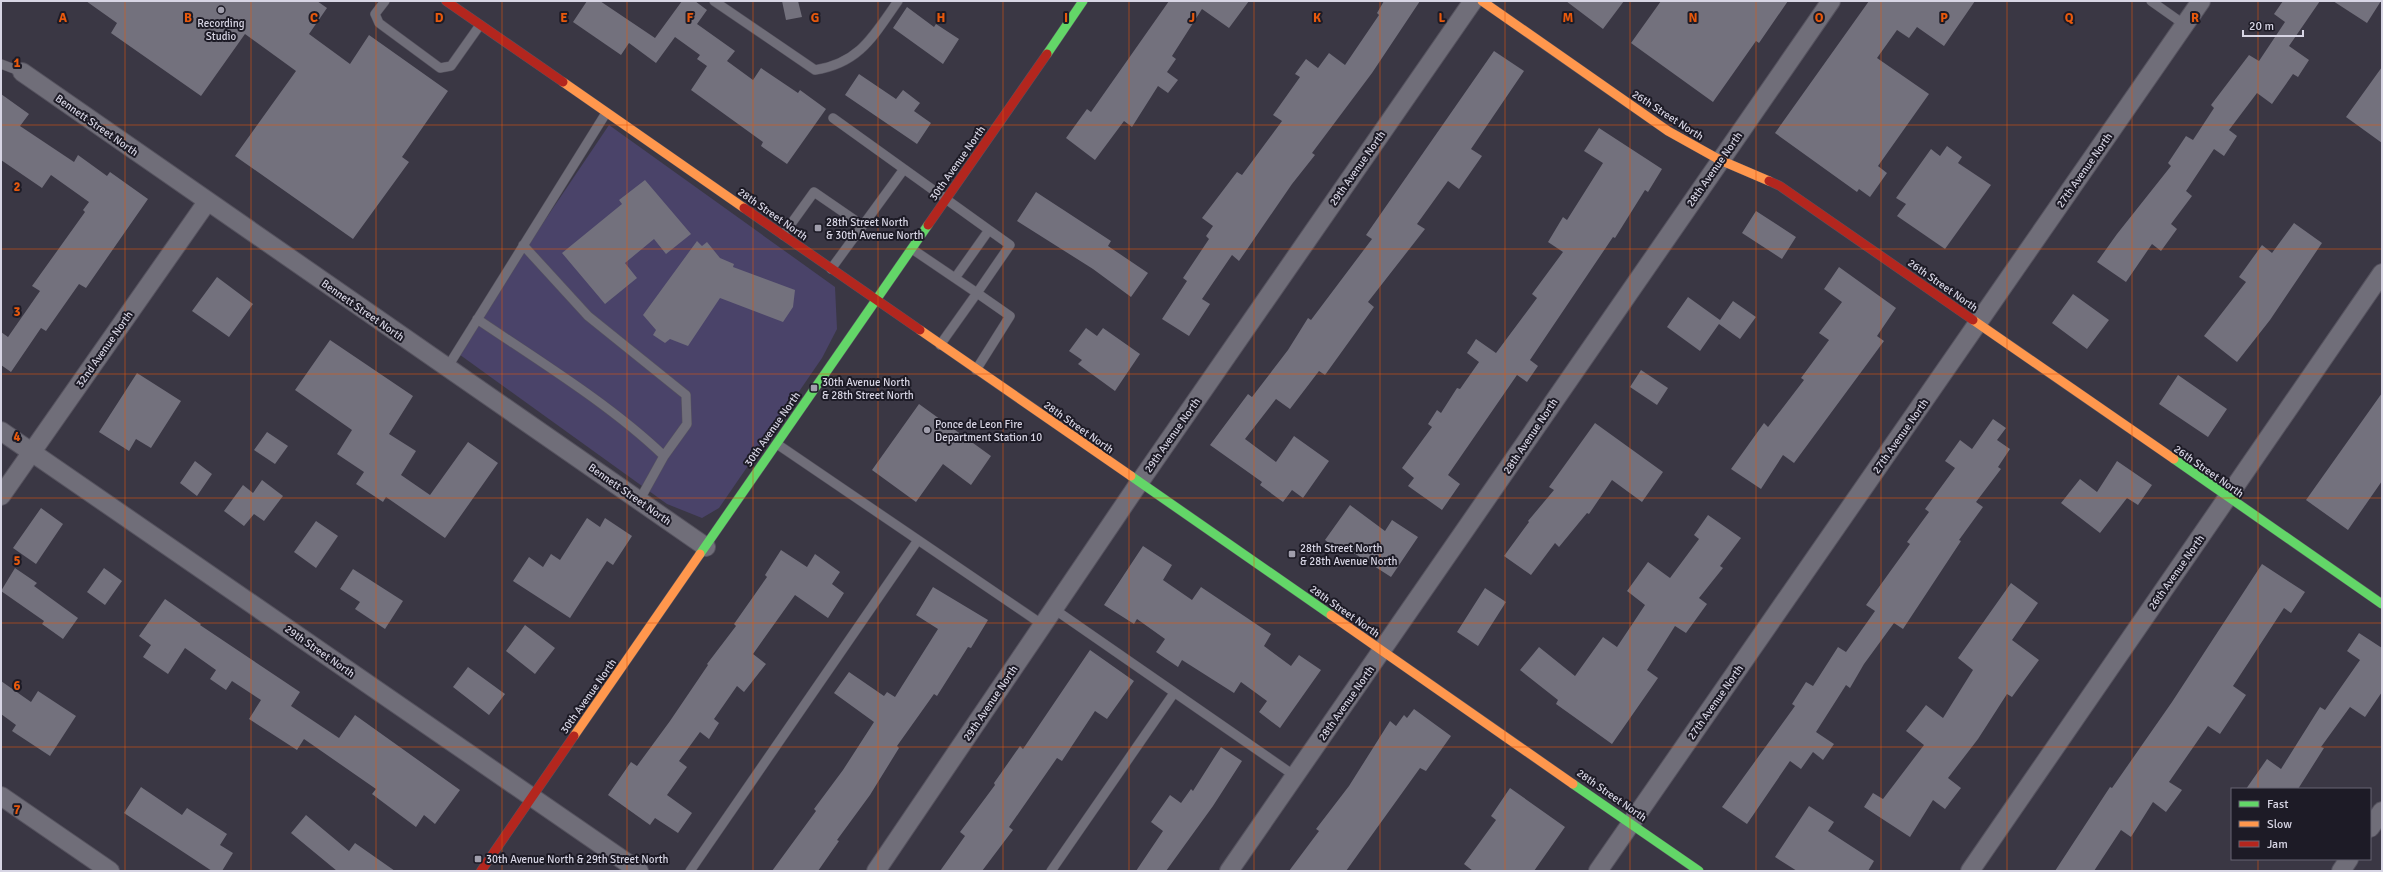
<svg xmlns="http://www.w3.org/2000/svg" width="2383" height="872" viewBox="0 0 2383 872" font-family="Signika,sans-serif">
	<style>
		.green { fill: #4a4369 }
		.building { fill: #73717d }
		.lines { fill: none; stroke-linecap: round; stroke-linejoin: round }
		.lane-casing { stroke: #56535f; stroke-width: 10 }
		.street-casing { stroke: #56535f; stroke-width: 20 }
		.fast-casing { stroke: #56535f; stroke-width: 10 }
		.slow-casing { stroke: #56535f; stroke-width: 10 }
		.jam-casing { stroke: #56535f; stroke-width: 10 }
		.lane { stroke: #706e79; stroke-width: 9 }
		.street { stroke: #706e79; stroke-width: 18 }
		.fast { stroke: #63d668; stroke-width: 9 }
		.slow { stroke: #ff974d; stroke-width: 9 }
		.jam { stroke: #b3261e; stroke-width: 9 }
		.grid { fill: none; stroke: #e8590c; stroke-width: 1; stroke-opacity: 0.55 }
		.poi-dot { fill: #a09eac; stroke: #1d1b26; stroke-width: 1.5 }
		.labels { text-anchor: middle; stroke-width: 4; stroke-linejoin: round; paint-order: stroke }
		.poi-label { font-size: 11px; fill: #d7d5e4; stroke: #1d1b26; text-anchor: start }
		.street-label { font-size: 11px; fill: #d7d5e4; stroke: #1d1b26 }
		.grid-label { font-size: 13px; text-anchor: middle; font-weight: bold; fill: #e8590c; stroke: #1d1b26; stroke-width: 4; stroke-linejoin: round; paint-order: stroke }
	</style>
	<rect width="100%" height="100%" fill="#3a3744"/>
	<!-- green -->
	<path class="green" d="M609,125L835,287L837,329L822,358L719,508L702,518L667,504L456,352Z"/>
	<!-- building -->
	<path class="building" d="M86,1H317L327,8L309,34L350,64L369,35L448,91L402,157L409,162L353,239L235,156L296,71L245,34L201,96L111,33L117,23Z
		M587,1H600L655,38L682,1H695L707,10L697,24L735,51L727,61L753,80L761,68L798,93L800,90L826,109L787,164L761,146L763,142L691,90L707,66L697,59L700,55L675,37L656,63L629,43L621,55L573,22Z
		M782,1H798L802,17L786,20Z
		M1169,1H1249L1229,28L1202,9L1172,56L1176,59L1167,72L1178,80L1168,93L1158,86L1132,127L1124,121L1095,160L1066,138L1087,109L1091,112Z
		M1384,1H1420L1372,73L1312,153L1315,155L1292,184L1239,261L1232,255L1202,299L1210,304L1189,336L1162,319L1187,281L1183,278L1209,239L1206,236L1213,226L1202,218L1237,172L1242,175L1282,121L1273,115L1300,77L1295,74L1306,59L1318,68L1329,53L1345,65L1379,15L1377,13Z
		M1566,1H1624L1603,29Z
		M1661,1H1788L1759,43L1756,41L1713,102L1631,43Z
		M1869,1H1975L1944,46L1917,27L1909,38L1897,30L1877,58L1929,94L1878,166L1887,173L1870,197L1859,189L1857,192L1775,133Z
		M2283,1H2320L2289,46L2309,60L2298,77L2293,74L2272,104L2257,93L2229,130L2237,136L2224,156L2214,149L2186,191L2192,196L2171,224L2177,229L2161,251L2152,244L2126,282L2097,262L2117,234L2171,166L2168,163L2186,136L2193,140L2214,108L2211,105L2249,55L2259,61L2285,22L2274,14Z
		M2333,1H2381L2367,23Z
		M907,7L934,27L936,24L959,39L943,64L893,28Z
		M1494,51L1524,71L1471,149L1482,156L1459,189L1448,181L1417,224L1425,229L1368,302L1374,307L1325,375L1319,371L1290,409L1276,399L1245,439L1276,462L1294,436L1329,461L1303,498L1292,490L1283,502L1260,485L1262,482L1210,445L1248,394L1252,397L1288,350L1308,318L1311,320L1372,239L1366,235Z
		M2382,67V143L2346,117Z
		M859,74L896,99L903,90L920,103L914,111L931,123L917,144L845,95Z
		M1,94L29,114L20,126L74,162L78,155L107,176L110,172L148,199L86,288L79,284L46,331L41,328L11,372L1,365V332L8,337L40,291L32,286L85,212L83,210L89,202L51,175L42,188L1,160Z
		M1599,128L1662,169L1648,192L1645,190L1615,238L1613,237L1530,360L1538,366L1527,382L1517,375L1448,475L1460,484L1442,510L1408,486L1414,478L1402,468L1432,427L1428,424L1437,410L1441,413L1457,388L1460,389L1479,362L1467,353L1476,339L1496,353L1537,298L1532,294L1563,252L1548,242L1563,217L1567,220L1603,163L1584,151Z
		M1947,146L1962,157L1958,163L1991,185L1945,249L1897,216L1906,204L1896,198L1931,149L1940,156Z
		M645,180L691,234L666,254L654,239L625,263L637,278L605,304L562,253L622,204L619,200Z
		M1036,192L1111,241L1108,246L1148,273L1131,297L1093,269L1017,221Z
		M1756,211L1796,237L1782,259L1742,233Z
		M2294,223L2322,243L2270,320L2237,362L2204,336L2246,282L2239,277L2262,245L2272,253Z
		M697,241L702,246L707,242L720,258L734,264L733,267L795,290L793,307L783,322L720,298L688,346L670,339L665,343L653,335L656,330L643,315Z
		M1839,267L1896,308L1877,336L1884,341L1794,463L1783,455L1761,489L1731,469L1764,423L1768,427L1804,380L1801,378L1829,340L1819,333L1842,302L1824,289Z
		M217,277L253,304L229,337L192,311Z
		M2073,294L2109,320L2087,349L2052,323Z
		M1688,297L1720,320L1733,301L1756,317L1740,339L1719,324L1700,351L1667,327Z
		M1086,328L1097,336L1103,328L1140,354L1115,391L1078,364L1082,360L1069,351Z
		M330,340L413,396L389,434L416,451L401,475L430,495L468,442L498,463L445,538L386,497L383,502L356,484L364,472L337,454L352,430L295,390Z
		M1641,370L1668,388L1657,405L1630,387Z
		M137,373L181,401L151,448L136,439L129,451L99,432Z
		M2178,375L2227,409L2208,437L2159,404Z
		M2382,393V481L2348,530L2306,500Z
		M919,404L991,456L971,485L943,464L916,502L872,470Z
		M1993,419L2006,428L1997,440L2010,449L1998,467L2001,469L1976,502L1983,507L1959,540L1961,541L1903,629L1894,623L1864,664L1850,688L1846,685L1816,732L1834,744L1823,760L1813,752L1801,769L1790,761L1747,824L1722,807L1795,706L1792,704L1806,682L1813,686L1838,647L1846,652L1875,611L1866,605L1910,544L1907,542L1929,512L1925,509L1955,468L1945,461L1960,440L1972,449Z
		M1595,423L1663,472L1642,502L1612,480L1589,514L1587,513L1559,547L1555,543L1531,575L1504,556L1529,522L1528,521L1554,490L1549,487Z
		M267,432L288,446L275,464L254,450Z
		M195,461L212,474L197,496L180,483Z
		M2117,461L2152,485L2138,505L2127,498L2100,533L2061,503L2080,479L2097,492Z
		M262,480L283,496L264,521L254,514L244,526L224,511L243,485L253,493Z
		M1350,505L1385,531L1392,520L1418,537L1391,577L1346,548L1342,553L1325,540Z
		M41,508L63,524L36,564L13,548Z
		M1708,515L1741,538L1720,566L1723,568L1699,598L1707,604L1686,633L1675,626L1647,670L1658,678L1612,744L1556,704L1558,700L1520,670L1539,647L1575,676L1603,637L1617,647L1645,605L1627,591L1648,562L1670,578L1699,539L1694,535Z
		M587,518L600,527L605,518L632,536L613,565L607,561L570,618L513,581L529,557L543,567L551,554L560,560Z
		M316,521L338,536L316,568L294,552Z
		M1143,546L1172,565L1163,580L1192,600L1201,587L1271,634L1264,646L1291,666L1299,655L1321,670L1280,728L1259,712L1267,701L1241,682L1234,693L1182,660L1178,667L1156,652L1165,639L1137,619L1134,624L1104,605Z
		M781,550L807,567L815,554L840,572L832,584L844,593L828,618L795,595L753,654L766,664L744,692L737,686L714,719L719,723L709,739L700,732L679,761L687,767L667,795L692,813L678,833L655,818L650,825L608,795L631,762L637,766L670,721L708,665L707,664L736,626L734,624L767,577L765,575Z
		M2262,564L2305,592L2291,613L2284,608L2233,686L2246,695L2220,734L2208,726L2169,782L2182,790L2166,812L2153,802L2131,837L2121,830L2094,871H2055L2110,787L2112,788L2172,702Z
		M15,568L37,583L34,586L78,618L63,639L42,624L44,621L1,591Z
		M104,568L122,581L105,605L87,592Z
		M353,569L403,601L385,629L355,609L360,602L340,589Z
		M2011,583L2038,603L2012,640L2039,660L2012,697L2007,694L1978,739L1948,778L1961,788L1945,809L1933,800L1910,837L1864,807L1873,793L1883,799L1924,745L1906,731L1926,705L1943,718L1973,670L1958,658Z
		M933,587L988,620L971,648L968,647L937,696L934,694L897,746L899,748L870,795L837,840L839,841L818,871H772L816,811L814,809L843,770L874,722L834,693L849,672L884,696L887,692L895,697L938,629L916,615Z
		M1485,588L1506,602L1478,646L1457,632Z
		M165,599L201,624L200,625L300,692L291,706L339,738L355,715L460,790L435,824L424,815L416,827L372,794L376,789L304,739L297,750L249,719L261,700L232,681L226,690L210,679L216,670L185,648L168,674L143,657L151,645L139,636Z
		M525,625L555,648L535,674L506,651Z
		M2359,633L2382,648V692L2365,717L2350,707L2321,747L2324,748L2298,789H2246L2267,759L2281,769L2320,707L2325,710L2360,660L2347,651Z
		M1090,650L1134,681L1107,719L1095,711L1062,761L1057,758L1009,827L1013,830L982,871H940L965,836L960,832L995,785L994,783L1020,746L1023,749Z
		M468,667L505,694L489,715L453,687Z
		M1,681L31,702L38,691L76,716L50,756L12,731L16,725L1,714Z
		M1414,709L1451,736L1426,771L1420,768L1346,871H1289L1319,831L1316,829L1349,786L1390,721L1396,726L1404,715L1407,718Z
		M1221,747L1242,761L1213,806L1166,871H1136L1163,831L1151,822L1170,795L1181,803L1191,789L1193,791Z
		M141,787L182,815L187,808L227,834L220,845L233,853L222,871H212L124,813Z
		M1510,788L1565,827L1534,871H1473L1464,864L1496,820L1491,816Z
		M1809,806L1834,822L1828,831L1874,861L1868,871H1797L1775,857Z
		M306,815L349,851L355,843L395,871H337L291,833Z"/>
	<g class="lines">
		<defs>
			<path id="lane" d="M385,1L375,14L379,23L440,68L451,66L480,25
				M714,1L815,70C860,63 874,35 898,1
				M2151,1L2185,25
				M1,64L22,72
				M833,118L989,230L955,278
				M783,235L814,192L862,225
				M523,245L588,316L686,395L687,424L664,456
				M912,249L977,293L1010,245L989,230
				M831,269L904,169
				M477,319C539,361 611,405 664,456L639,501
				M940,345L977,293L1010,316L976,370
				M447,368L606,113
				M777,444L1043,625
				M1054,609L1295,776
				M690,871L918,540
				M1051,871L1174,693"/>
			<path id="street" d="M22,72L706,547
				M1,431L639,871
				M1,496L207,202
				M1,796L110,871
				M2370,828L2382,811
				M876,871L1139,483L1473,1
				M1229,871L1831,1
				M1598,871L2201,1
				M1970,871L2382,273
				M2341,871L2349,859"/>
			<path id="fast" d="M1047,54L1083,1
				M2174,459L2382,604
				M1131,476L1331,615
				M700,554L928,225
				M1573,784L1699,871"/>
			<path id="slow" d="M1482,1L1668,131L1720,160L1769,181
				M563,82L744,208
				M1973,320L2174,459
				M920,330L1131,476
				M1331,615L1573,784
				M574,736L700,554"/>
			<path id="jam" d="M446,1L563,82
				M1769,181L1780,186L1973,320
				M744,208L920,330
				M928,225L1047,54
				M481,871L574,736"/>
		</defs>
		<!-- lane casing -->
		<use href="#lane" class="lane-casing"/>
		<!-- street casing -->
		<use href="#street" class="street-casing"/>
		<!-- fast casing -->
		<use href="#fast" class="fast-casing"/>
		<!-- slow casing -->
		<use href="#slow" class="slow-casing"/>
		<!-- jam casing -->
		<use href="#jam" class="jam-casing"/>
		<!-- lane -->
		<use href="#lane" class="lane"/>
		<!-- street -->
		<use href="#street" class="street"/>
		<!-- fast -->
		<use href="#fast" class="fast"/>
		<!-- slow -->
		<use href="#slow" class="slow"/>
		<!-- jam -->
		<use href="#jam" class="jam"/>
	</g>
	<!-- grid -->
	<path class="grid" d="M125,1V871M251,1V871M376,1V871M502,1V871M627,1V871M753,1V871M878,1V871M1003,1V871M1129,1V871M1254,1V871M1380,1V871M1505,1V871M1630,1V871M1756,1V871M1881,1V871M2007,1V871M2132,1V871M2258,1V789M1,125H2382M1,249H2382M1,374H2382M1,498H2382M1,623H2382M1,747H2382M2258,859V871"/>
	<!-- markers -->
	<g class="poi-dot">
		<circle cx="221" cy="10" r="4"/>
		<rect x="814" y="224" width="8" height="8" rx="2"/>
		<rect x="810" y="384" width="8" height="8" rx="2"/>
		<circle cx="927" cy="430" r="4"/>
		<rect x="1288" y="550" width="8" height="8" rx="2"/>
		<rect x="474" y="855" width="8" height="8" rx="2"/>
	</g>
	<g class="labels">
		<!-- poi labels -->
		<g class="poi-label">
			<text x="221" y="27" text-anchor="middle">Recording<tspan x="221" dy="13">Studio</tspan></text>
			<text x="826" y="226">28th Street North<tspan x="826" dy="13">&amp; 30th Avenue North</tspan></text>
			<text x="822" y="386">30th Avenue North<tspan x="822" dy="13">&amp; 28th Street North</tspan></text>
			<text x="935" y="428">Ponce de Leon Fire<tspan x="935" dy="13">Department Station 10</tspan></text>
			<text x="1300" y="552">28th Street North<tspan x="1300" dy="13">&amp; 28th Avenue North</tspan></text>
			<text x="486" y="863">30th Avenue North &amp; 29th Street North</text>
		</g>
		<!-- street labels -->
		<g class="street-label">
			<text transform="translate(1668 115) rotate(33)" y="4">26th Street North</text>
			<text transform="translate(97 125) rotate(35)" y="4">Bennett Street North</text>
			<text transform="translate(957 163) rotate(-55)" y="4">30th Avenue North</text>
			<text transform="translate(1357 168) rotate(-55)" y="4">29th Avenue North</text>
			<text transform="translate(1714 169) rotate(-55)" y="4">28th Avenue North</text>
			<text transform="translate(2084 170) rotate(-55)" y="4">27th Avenue North</text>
			<text transform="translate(773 214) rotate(35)" y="4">28th Street North</text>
			<text transform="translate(1943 285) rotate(35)" y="4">26th Street North</text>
			<text transform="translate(363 310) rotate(35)" y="4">Bennett Street North</text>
			<text transform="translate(104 349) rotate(-55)" y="4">32nd Avenue North</text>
			<text transform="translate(1079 427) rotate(35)" y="4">28th Street North</text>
			<text transform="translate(772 429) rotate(-55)" y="4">30th Avenue North</text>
			<text transform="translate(1172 435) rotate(-55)" y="4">29th Avenue North</text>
			<text transform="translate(1530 436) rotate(-56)" y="4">28th Avenue North</text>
			<text transform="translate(1900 436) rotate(-55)" y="4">27th Avenue North</text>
			<text transform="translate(2209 471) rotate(35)" y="4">26th Street North</text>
			<text transform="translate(630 494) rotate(35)" y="4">Bennett Street North</text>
			<text transform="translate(2176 572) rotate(-55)" y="4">26th Avenue North</text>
			<text transform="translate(1345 611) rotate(35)" y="4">28th Street North</text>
			<text transform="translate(320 651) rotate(35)" y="4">29th Street North</text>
			<text transform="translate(588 696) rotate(-55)" y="4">30th Avenue North</text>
			<text transform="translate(1715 702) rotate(-55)" y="4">27th Avenue North</text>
			<text transform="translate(990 703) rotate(-56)" y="4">29th Avenue North</text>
			<text transform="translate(1346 703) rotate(-55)" y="4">28th Avenue North</text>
			<text transform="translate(1612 795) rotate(35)" y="4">28th Street North</text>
		</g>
	</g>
	<g class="grid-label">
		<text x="63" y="22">A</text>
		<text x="188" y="22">B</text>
		<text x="314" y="22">C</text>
		<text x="439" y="22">D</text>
		<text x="564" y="22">E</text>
		<text x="690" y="22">F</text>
		<text x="815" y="22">G</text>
		<text x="941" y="22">H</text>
		<text x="1066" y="22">I</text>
		<text x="1192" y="22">J</text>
		<text x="1317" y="22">K</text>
		<text x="1442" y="22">L</text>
		<text x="1568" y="22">M</text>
		<text x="1693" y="22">N</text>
		<text x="1819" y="22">O</text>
		<text x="1944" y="22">P</text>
		<text x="2069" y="22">Q</text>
		<text x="2195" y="22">R</text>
		<text x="17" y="67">1</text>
		<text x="17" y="191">2</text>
		<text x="17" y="316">3</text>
		<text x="17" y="441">4</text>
		<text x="17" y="565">5</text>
		<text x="17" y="690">6</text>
		<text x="17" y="814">7</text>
	</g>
	<!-- border -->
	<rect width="2383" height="872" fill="none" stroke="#d7d5e4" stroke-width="4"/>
	<!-- legend -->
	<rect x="2231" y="788" width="140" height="72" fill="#1d1b26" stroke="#676572"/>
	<rect x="2239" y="801" width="20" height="6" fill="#63d668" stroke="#676572"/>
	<text x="2267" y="808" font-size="12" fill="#d7d5e4">Fast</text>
	<rect x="2239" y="821" width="20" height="6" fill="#ff974d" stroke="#676572"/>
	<text x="2267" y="828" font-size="12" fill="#d7d5e4">Slow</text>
	<rect x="2239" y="841" width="20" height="6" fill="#b3261e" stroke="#676572"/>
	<text x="2267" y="848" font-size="12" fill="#d7d5e4">Jam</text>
	<!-- scale -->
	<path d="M2243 30v6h60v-6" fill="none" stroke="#d7d5e4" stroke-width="2"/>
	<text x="2249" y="30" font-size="12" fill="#d7d5e4" stroke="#1d1b26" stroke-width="3" paint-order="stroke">20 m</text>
</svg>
